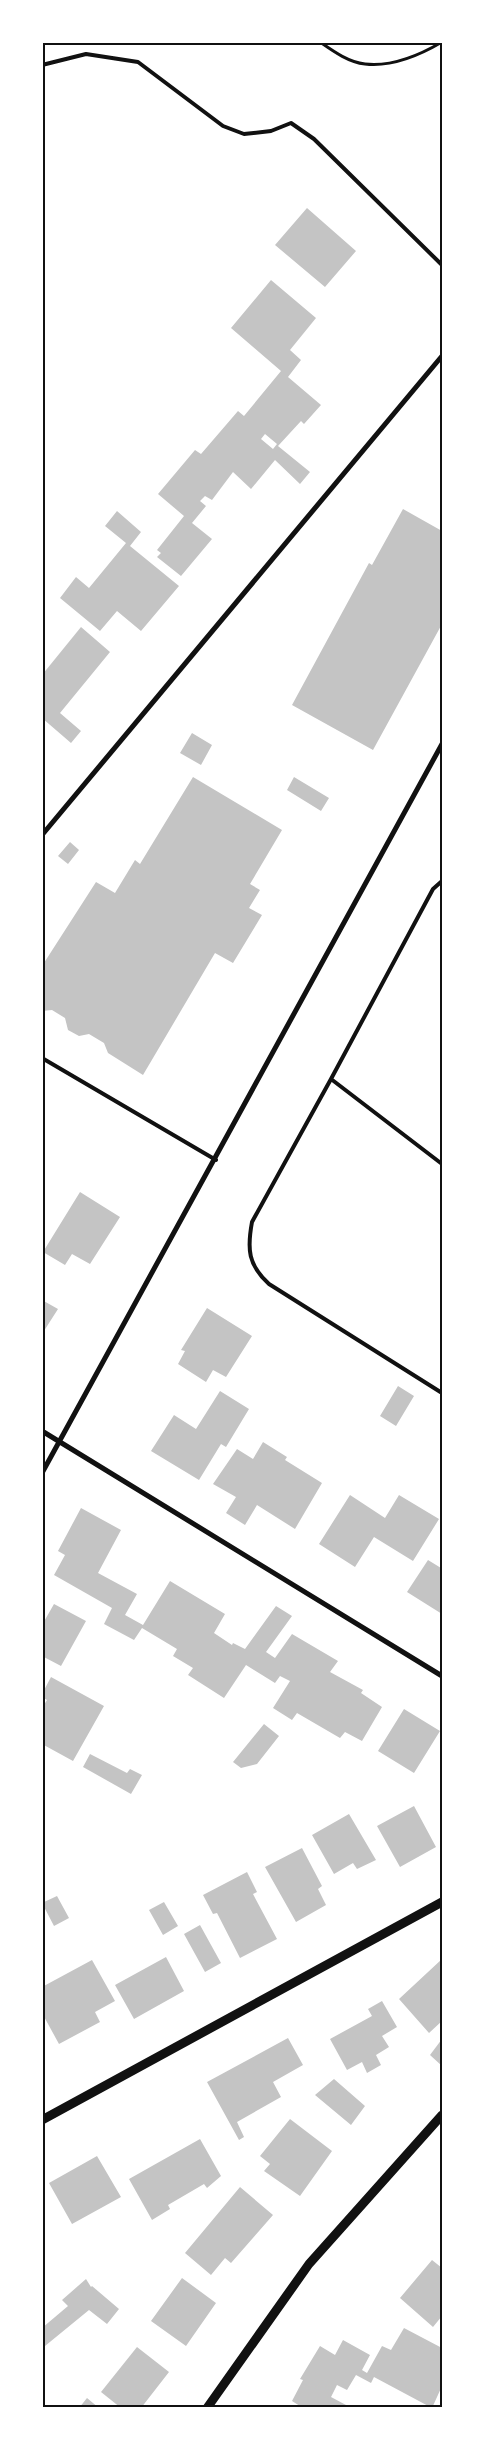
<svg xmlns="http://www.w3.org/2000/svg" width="485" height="2450" viewBox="0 0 485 2450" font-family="Ubuntu,sans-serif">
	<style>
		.building { fill: #c4c4c4; fill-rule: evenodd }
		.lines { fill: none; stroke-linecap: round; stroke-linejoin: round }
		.path { stroke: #111; stroke-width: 3 }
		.service { stroke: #111; stroke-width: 4 }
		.minor { stroke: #111; stroke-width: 5 }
		.tertiary { stroke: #111; stroke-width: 9 }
		.neatline { fill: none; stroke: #111; stroke-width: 2 }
	</style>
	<rect width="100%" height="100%" fill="#fff"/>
	<!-- building -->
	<path class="building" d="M307,208L356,251L325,287L275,245Z
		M271,280L316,318L290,350L301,360L288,377L321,405L304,424L301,421L278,446L310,472L300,484L275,460L251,489L233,472L212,500L205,496L200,501L206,506L192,523L212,539L181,576L157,557L161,553L157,550L184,516L158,494L195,450L201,454L238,411L244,416L281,371L231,328ZM265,434L277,444L273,449L261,439Z
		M403,509L442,531V624L373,750L292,705L369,563L372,565Z
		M117,511L141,532L130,546L179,586L141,631L117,611L100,631L60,598L76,577L89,588L126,543L105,526Z
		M81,627L110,652L60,713L81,731L71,743L42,718V675Z
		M192,733L212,745L201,765L180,753Z
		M193,777L282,830L250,884L260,890L249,908L262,915L233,963L215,953L143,1075L108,1053L104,1043L89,1034L79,1036L68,1030L65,1018L52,1010L42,1011V966L96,882L115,893L135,860L140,864Z
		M294,777L329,798L321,811L287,790Z
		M70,842L79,850L68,864L58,856Z
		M80,1192L120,1217L90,1264L72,1254L65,1265L43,1252Z
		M42,1300L58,1309L42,1334Z
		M207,1308L252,1336L226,1377L213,1370L206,1382L178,1364L185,1351L181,1350Z
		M398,1386L414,1396L396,1426L380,1416Z
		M220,1391L249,1409L226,1447L221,1444L199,1480L151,1451L174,1415L196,1429Z
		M263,1442L287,1457L285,1460L322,1483L295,1529L257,1505L245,1525L226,1513L236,1497L213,1484L237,1449L253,1459Z
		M350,1495L385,1518L399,1495L439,1519L413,1561L374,1537L355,1567L319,1544Z
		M81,1508L121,1530L98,1573L137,1594L125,1615L143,1625L170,1581L225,1614L214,1633L232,1645L233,1643L245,1649L276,1606L292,1616L266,1652L275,1658L292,1634L338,1661L330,1672L363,1690L361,1693L382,1707L362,1741L345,1732L340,1738L297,1713L292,1720L273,1708L290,1681L280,1676L275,1683L246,1665L224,1698L188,1675L193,1668L173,1656L177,1649L142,1628L134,1640L104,1624L112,1608L54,1575L65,1555L58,1551Z
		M428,1560L441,1568L442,1565V1614L407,1592Z
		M54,1604L86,1621L61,1666L42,1656V1625Z
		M51,1677L104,1706L73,1761L42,1744V1708L47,1700L42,1697V1694Z
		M404,1709L440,1731L414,1773L378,1751Z
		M264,1724L279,1736L257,1764L241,1768L233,1762Z
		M90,1754L127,1773L130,1769L142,1775L131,1794L83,1767Z
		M414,1806L436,1847L400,1867L377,1826Z
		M349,1814L376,1860L357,1869L353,1863L334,1874L312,1835Z
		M302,1848L322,1886L318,1889L326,1905L296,1922L265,1867Z
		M247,1872L257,1892L253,1894L277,1939L240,1958L217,1913L213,1914L203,1895Z
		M57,1896L69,1918L54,1926L42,1903Z
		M164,1902L178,1926L163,1935L149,1910Z
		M200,1925L221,1963L205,1972L184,1934Z
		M166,1957L184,1991L134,2019L115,1985Z
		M442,1959V2021L429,2033L399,1999Z
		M92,1960L115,2001L95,2012L100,2022L59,2044L42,2013V1987Z
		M382,2001L397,2027L382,2036L389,2047L376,2055L381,2065L367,2073L362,2062L347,2070L330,2039L372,2016L368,2009Z
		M288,2038L303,2065L273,2082L281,2097L237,2122L244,2137L239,2140L207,2082Z
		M442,2039V2066L430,2055Z
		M334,2079L365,2106L351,2125L315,2095Z
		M290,2119L332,2151L300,2196L264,2171L270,2164L260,2156Z
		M200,2139L221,2176L207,2188L204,2184L168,2205L170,2209L152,2220L129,2179Z
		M97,2156L121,2197L72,2224L49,2183Z
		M240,2187L273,2215L231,2263L225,2258L211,2275L185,2253Z
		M432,2260L442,2268V2316L433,2327L400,2298Z
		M182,2278L216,2303L186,2346L151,2321Z
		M86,2279L91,2287L92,2286L119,2309L107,2324L89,2310L45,2346L42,2344V2328L68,2306L62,2300Z
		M404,2328L442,2348V2386L432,2408L374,2377L371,2383L356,2375L347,2390L337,2385L331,2397L346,2405L345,2408H303L292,2401L303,2380L300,2379L320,2346L335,2355L343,2340L370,2355L362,2370L367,2373L382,2346L391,2350Z
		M137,2347L169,2372L141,2408H121L101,2392Z
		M87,2398L99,2408H79Z"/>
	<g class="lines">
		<!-- path -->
		<path class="path" d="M320,42C333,51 348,62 365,64C391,67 420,55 442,42"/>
		<!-- service -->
		<path class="service" d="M42,65L86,54L138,62L223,126L244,134L271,131L291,123L314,139L442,265
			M442,881L433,889L331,1079L252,1222C247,1249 248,1265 269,1284L442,1393
			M42,1058L216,1160
			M331,1079L442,1164"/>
		<!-- minor -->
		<path class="minor" d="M42,835L442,356
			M42,1431L442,1676
			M42,1473L442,744"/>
		<!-- tertiary -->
		<path class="tertiary" d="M42,2120L442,1902
			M207,2408L309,2264L442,2115"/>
	</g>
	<!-- border -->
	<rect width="485" height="2450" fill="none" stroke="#ffffff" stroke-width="88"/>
	<rect x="44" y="44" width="397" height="2362" class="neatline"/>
</svg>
